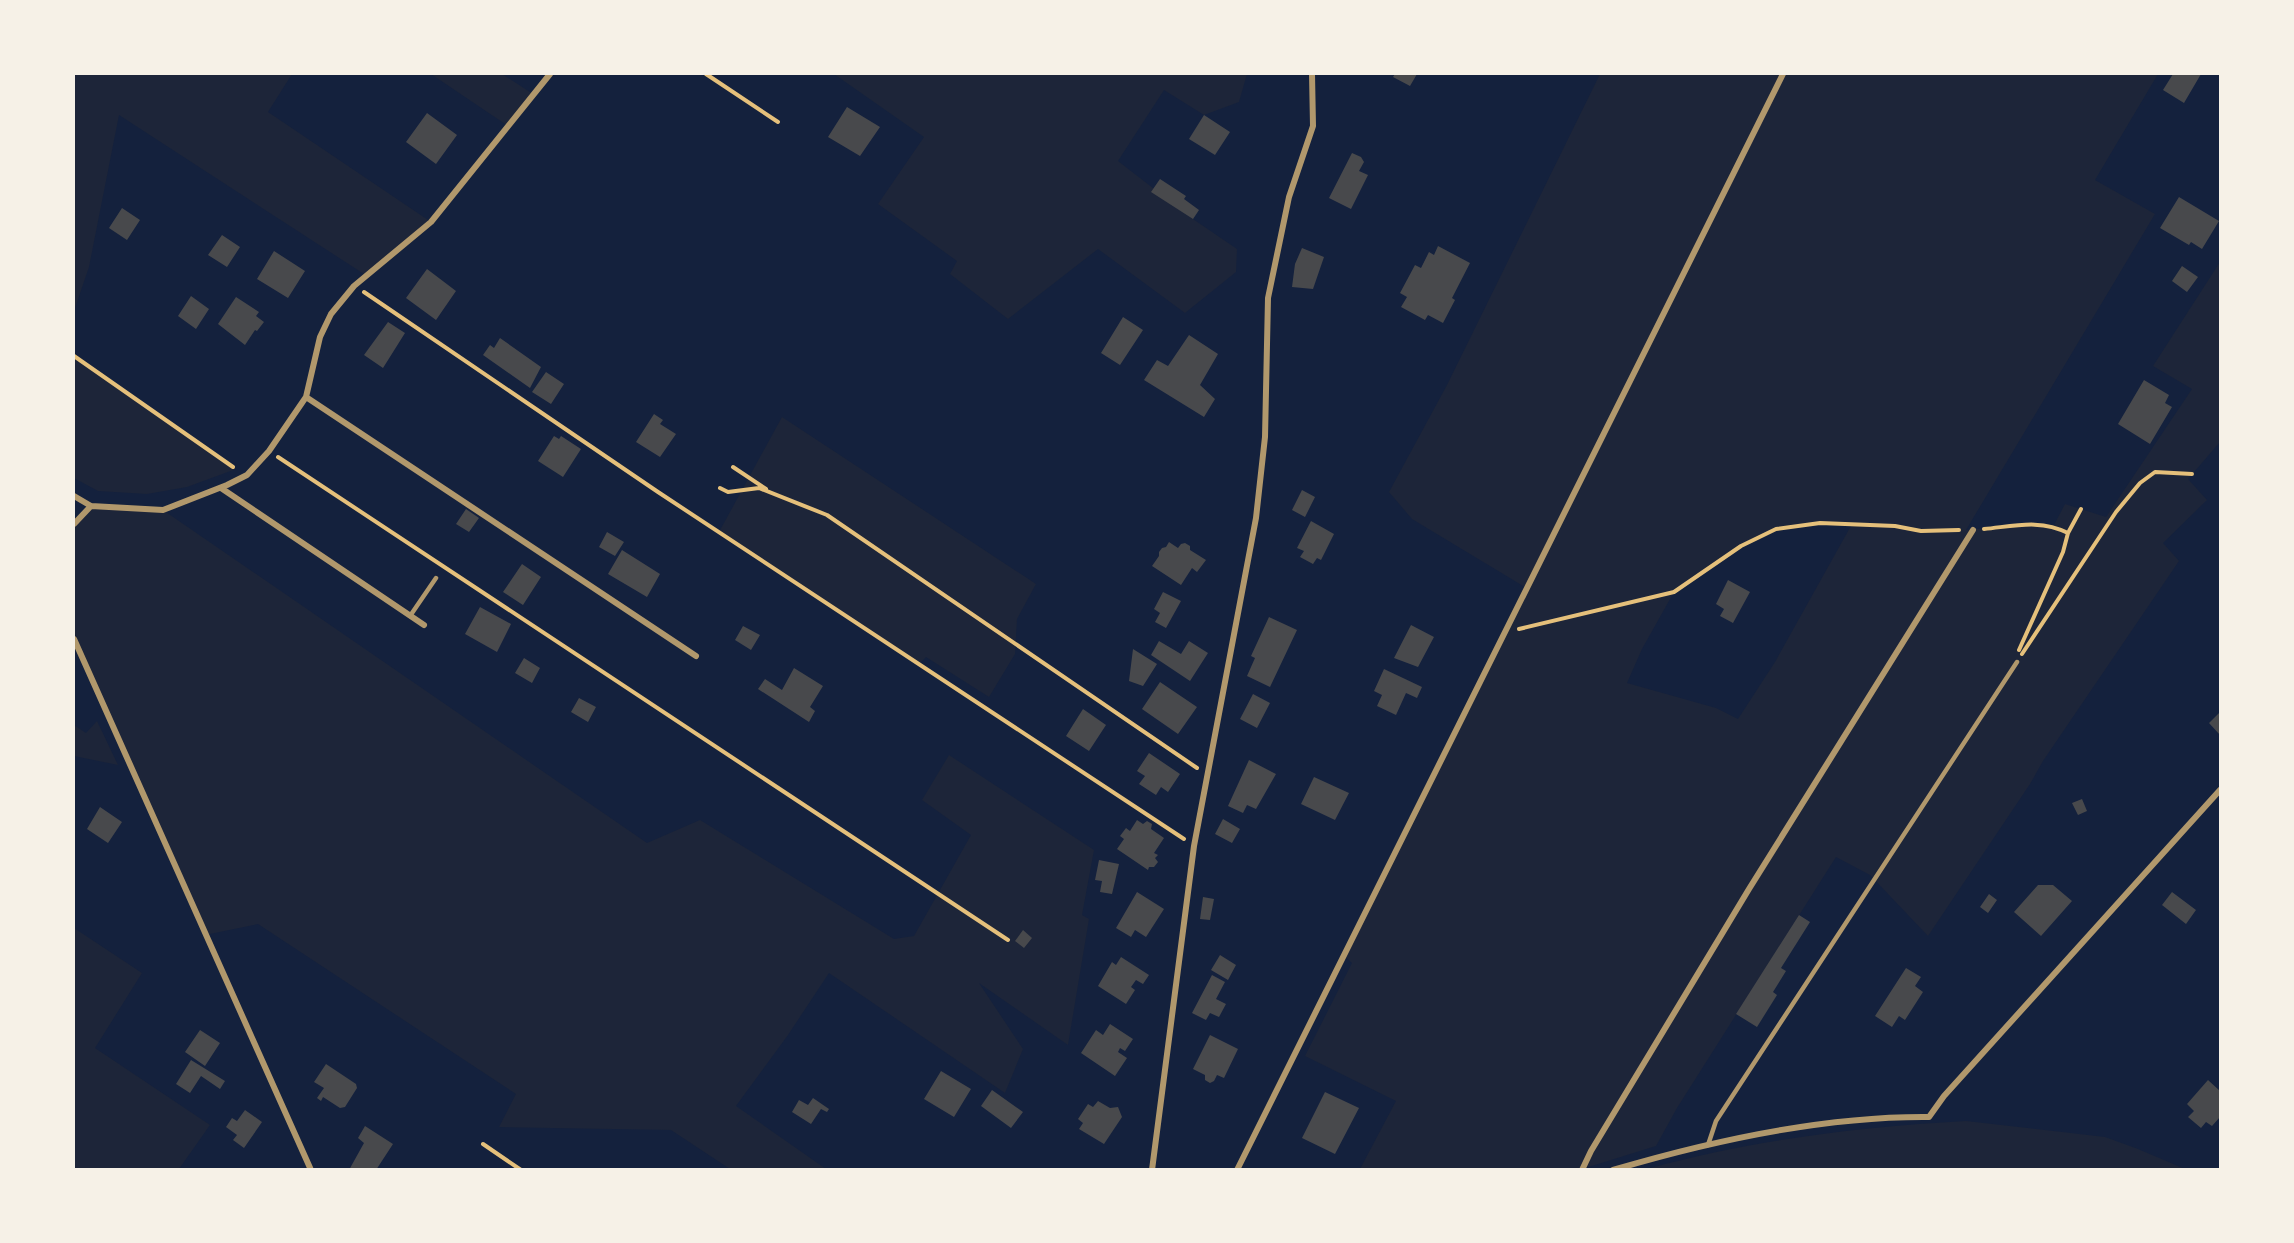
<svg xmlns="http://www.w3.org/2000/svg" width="2294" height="1243" viewBox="0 0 2294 1243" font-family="'Roboto Condensed',sans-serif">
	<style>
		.green { fill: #1d2539; fill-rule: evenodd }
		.building { fill: #48494c }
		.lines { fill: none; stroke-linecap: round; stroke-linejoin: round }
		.path { stroke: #e5c07b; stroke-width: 4 }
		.service { stroke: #b1986c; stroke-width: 4.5 }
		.minor { stroke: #b1986c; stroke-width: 6 }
	</style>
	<rect width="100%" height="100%" fill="#14213d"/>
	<!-- green -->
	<path class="green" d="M74,74H292L268,112L431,222L367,276L119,115L89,267L74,311Z
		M431,74H502L533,94L508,126Z
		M834,74H1247L1239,102L1204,115L1164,90L1118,161L1193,219L1237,249L1236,272L1185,313L1098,249L1008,319L950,274L957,261L878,204L924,137Z
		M1600,74H2158L2095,180L2155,214L1966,530L2043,523L2054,525L2065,504L2106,517L2192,389L2153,366L2220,262V442L2188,479L2207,500L2163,543L2179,561L2043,761L2030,784L1928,936L1870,875L1836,857L1677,1108L1656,1146L1582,1169H1360L1396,1101L1305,1056L1352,963L1343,955L1528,589L1412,519L1389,492L1447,385ZM1852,524L1775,662L1738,719L1716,708L1627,683L1642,649L1674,592L1757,536L1797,525Z
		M74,356L236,469L187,487L147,494L98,491L74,478Z
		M782,417L1036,584L1017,619L1015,654L989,697L926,657L919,664L719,532Z
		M91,506L163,510L647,843L700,820L894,939L914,936L971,835L922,800L949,755L1094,850L1082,915L1089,919L1068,1045L979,983L1023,1049L1005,1093L829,973L788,1035L736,1106L826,1169H730L671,1130L499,1127L516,1094L258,924L205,935L74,639V524Z
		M97,721L118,765L74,756V725L86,733Z
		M74,928L142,973L95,1048L210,1125L179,1169H74Z
		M1966,1121L2105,1137L2138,1149L2185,1169H1647C1751,1140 1858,1127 1966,1121Z"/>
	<!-- building -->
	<path class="building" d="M1395,74H1417L1410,86L1393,77Z
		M2173,74H2201L2184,103L2163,90Z
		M847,107L880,127L860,156L828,137Z
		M427,113L457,135L436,164L406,142Z
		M1204,115L1230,132L1215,155L1189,139Z
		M1352,153L1361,157L1364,162L1359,171L1368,175L1351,209L1329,198Z
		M1160,179L1186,196L1184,199L1199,210L1193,219L1151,192Z
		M2179,197L2219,221L2202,249L2191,242L2189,245L2160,228Z
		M122,208L140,220L127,240L109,228Z
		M222,235L240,247L227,267L208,255Z
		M1438,246L1470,263L1452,298L1455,300L1443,323L1428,315L1425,320L1401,307L1407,297L1400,293L1415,265L1421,268L1429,252L1434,255Z
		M1302,248L1324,257L1313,289L1292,287L1295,264Z
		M274,251L305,271L288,298L257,279Z
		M2182,266L2198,277L2187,292L2172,281Z
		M427,269L456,291L436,320L406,298Z
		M191,296L209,309L196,329L178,316Z
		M236,297L259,312L256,316L264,322L257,331L255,330L245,345L218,324Z
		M1123,317L1143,330L1120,365L1101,353Z
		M388,322L405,333L383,368L364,355Z
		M1189,335L1218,354L1200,385L1215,399L1204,417L1144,380L1157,360L1168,366Z
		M500,338L541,367L530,388L483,355L490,345L494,348Z
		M546,372L564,384L551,404L532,392Z
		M2144,380L2169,395L2165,403L2172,407L2150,444L2118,424Z
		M654,414L663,420L660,424L676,434L660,457L636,442Z
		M554,436L559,439L561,436L581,449L563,477L538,461Z
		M1302,490L1315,497L1305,517L1292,510Z
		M466,509L479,518L469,532L456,524Z
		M1311,521L1334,534L1321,560L1317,558L1313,564L1300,557L1304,551L1297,548Z
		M607,532L624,542L615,556L599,547Z
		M1169,542L1178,548L1181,544L1185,543L1190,546V550L1206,560L1197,572L1192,568L1181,585L1152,566L1159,556V552L1162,548L1166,547Z
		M622,550L660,574L647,597L608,574Z
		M522,564L541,577L523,605L503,592Z
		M1728,580L1750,592L1733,623L1720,616L1724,609L1716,604Z
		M1163,592L1181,601L1166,628L1155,622L1160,613L1154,609Z
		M480,607L511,624L497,652L465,634Z
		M1269,617L1297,630L1270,687L1247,676L1255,658L1251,656Z
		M1411,625L1434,637L1418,667L1394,658Z
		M743,626L760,635L751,650L735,640Z
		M1159,641L1181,654L1189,641L1208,653L1190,681L1151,655Z
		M1133,649L1157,664L1143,686L1129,681Z
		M524,658L540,668L532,683L515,673Z
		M794,668L823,686L810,707L815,711L809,722L758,689L765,679L782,690Z
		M1384,669L1422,687L1417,698L1406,693L1396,715L1377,706L1382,695L1374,691Z
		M1160,682L1197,707L1178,734L1142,709Z
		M1253,694L1270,703L1257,728L1240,719Z
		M579,698L596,707L588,722L571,712Z
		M1083,709L1106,725L1089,751L1066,736Z
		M2220,712V735L2209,723Z
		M1149,753L1180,774L1168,792L1161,787L1156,795L1139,784L1145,776L1137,771Z
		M1249,760L1276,774L1256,809L1247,805L1243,813L1228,806Z
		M1314,777L1349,793L1335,820L1301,804Z
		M2082,799L2087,811L2078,815L2072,803Z
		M100,807L122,822L108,843L87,829Z
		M1223,819L1240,829L1232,843L1215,834Z
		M1137,820L1143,824L1147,821L1152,824L1151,829L1164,838L1154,853L1158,855L1155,858L1158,862L1154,867H1149L1148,870L1117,849L1124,839L1120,836L1126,828L1130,831Z
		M1099,860L1119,864L1112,894L1100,892L1102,881L1095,880Z
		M2038,885H2053L2072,901L2041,936L2014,912Z
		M1137,892L1164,909L1146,937L1135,930L1131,937L1116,928Z
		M2172,892L2196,910L2186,924L2162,905Z
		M1989,894L1997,900L1988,913L1980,907Z
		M1203,897L1214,899L1210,920L1200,919Z
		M1799,915L1810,922L1781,968L1786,971L1773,992L1777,995L1757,1027L1736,1014Z
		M1023,930L1032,938L1024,948L1015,941Z
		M1220,955L1236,965L1228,980L1211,970Z
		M1121,957L1149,975L1143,984L1136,980L1131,987L1135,990L1126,1004L1098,986L1112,962L1116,965Z
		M1906,968L1921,977L1915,986L1923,992L1905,1020L1899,1016L1892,1027L1875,1016Z
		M1212,975L1225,982L1216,999L1226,1004L1219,1017L1210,1013L1206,1020L1192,1013Z
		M1110,1024L1133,1039L1125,1051L1120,1048L1118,1052L1127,1058L1115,1076L1081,1053L1096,1030L1103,1035Z
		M200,1030L220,1043L205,1066L185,1052Z
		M1210,1035L1238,1049L1224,1078L1217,1075L1214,1081L1210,1083L1205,1080V1075L1193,1069Z
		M191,1060L225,1081L220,1089L201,1076L190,1093L176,1084Z
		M326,1064L356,1084L357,1088L345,1107L340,1108L323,1097L321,1101L317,1098L324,1088L314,1082Z
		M941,1071L971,1089L954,1117L924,1099Z
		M2208,1080L2220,1091V1117L2212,1126L2206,1122L2201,1128L2188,1117L2194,1111L2187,1104Z
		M992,1090L1023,1112L1011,1128L981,1106Z
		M1325,1092L1359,1108L1335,1154L1302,1138Z
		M813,1098L829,1109L827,1112L821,1109L811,1124L792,1112L799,1100L808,1105Z
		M1098,1101L1110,1108L1118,1107L1122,1117L1104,1144L1079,1129L1083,1123L1078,1119L1088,1104L1093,1107Z
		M245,1110L262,1122L244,1148L233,1140L237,1135L226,1127L232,1118L237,1121Z
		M365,1126L393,1144L376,1170H349L364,1143L358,1138Z"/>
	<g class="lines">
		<!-- path -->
		<path class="path" d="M706,74L778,122
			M364,292L658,492L1184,839
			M74,356L233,467
			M278,457C522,616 765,778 1008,940
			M733,467L766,489
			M720,488L728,492L759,488L827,515L1197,768
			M1984,529C2015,526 2040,519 2068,533
			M1519,629L1674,592L1741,546L1776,529L1820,523L1895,526L1921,531L1959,530
			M2019,650L2063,552L2068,533L2081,509
			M2022,654L2116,512L2140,483L2155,472L2192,474
			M483,1144L521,1170"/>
		<!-- service -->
		<path class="service" d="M410,616L436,578
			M1708,1145L1716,1121L2017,662"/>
		<!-- minor -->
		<path class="minor" d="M306,397L696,656
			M221,488L424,625
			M74,496L91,506L163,510L227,485L247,475L269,451L306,397L320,337L331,314L354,286L431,222L550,74
			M74,524L91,506
			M74,639L311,1170
			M1152,1170L1194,846L1256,518L1265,437L1268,298L1289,197L1313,126L1312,74
			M1237,1170L1783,74
			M1582,1170L1591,1151L1749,889L1973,530
			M1613,1170C1711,1141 1827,1116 1929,1117L1944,1096L2220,790"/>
	</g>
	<!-- border -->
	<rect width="2294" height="1243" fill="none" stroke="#f6f1e7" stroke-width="150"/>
</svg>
